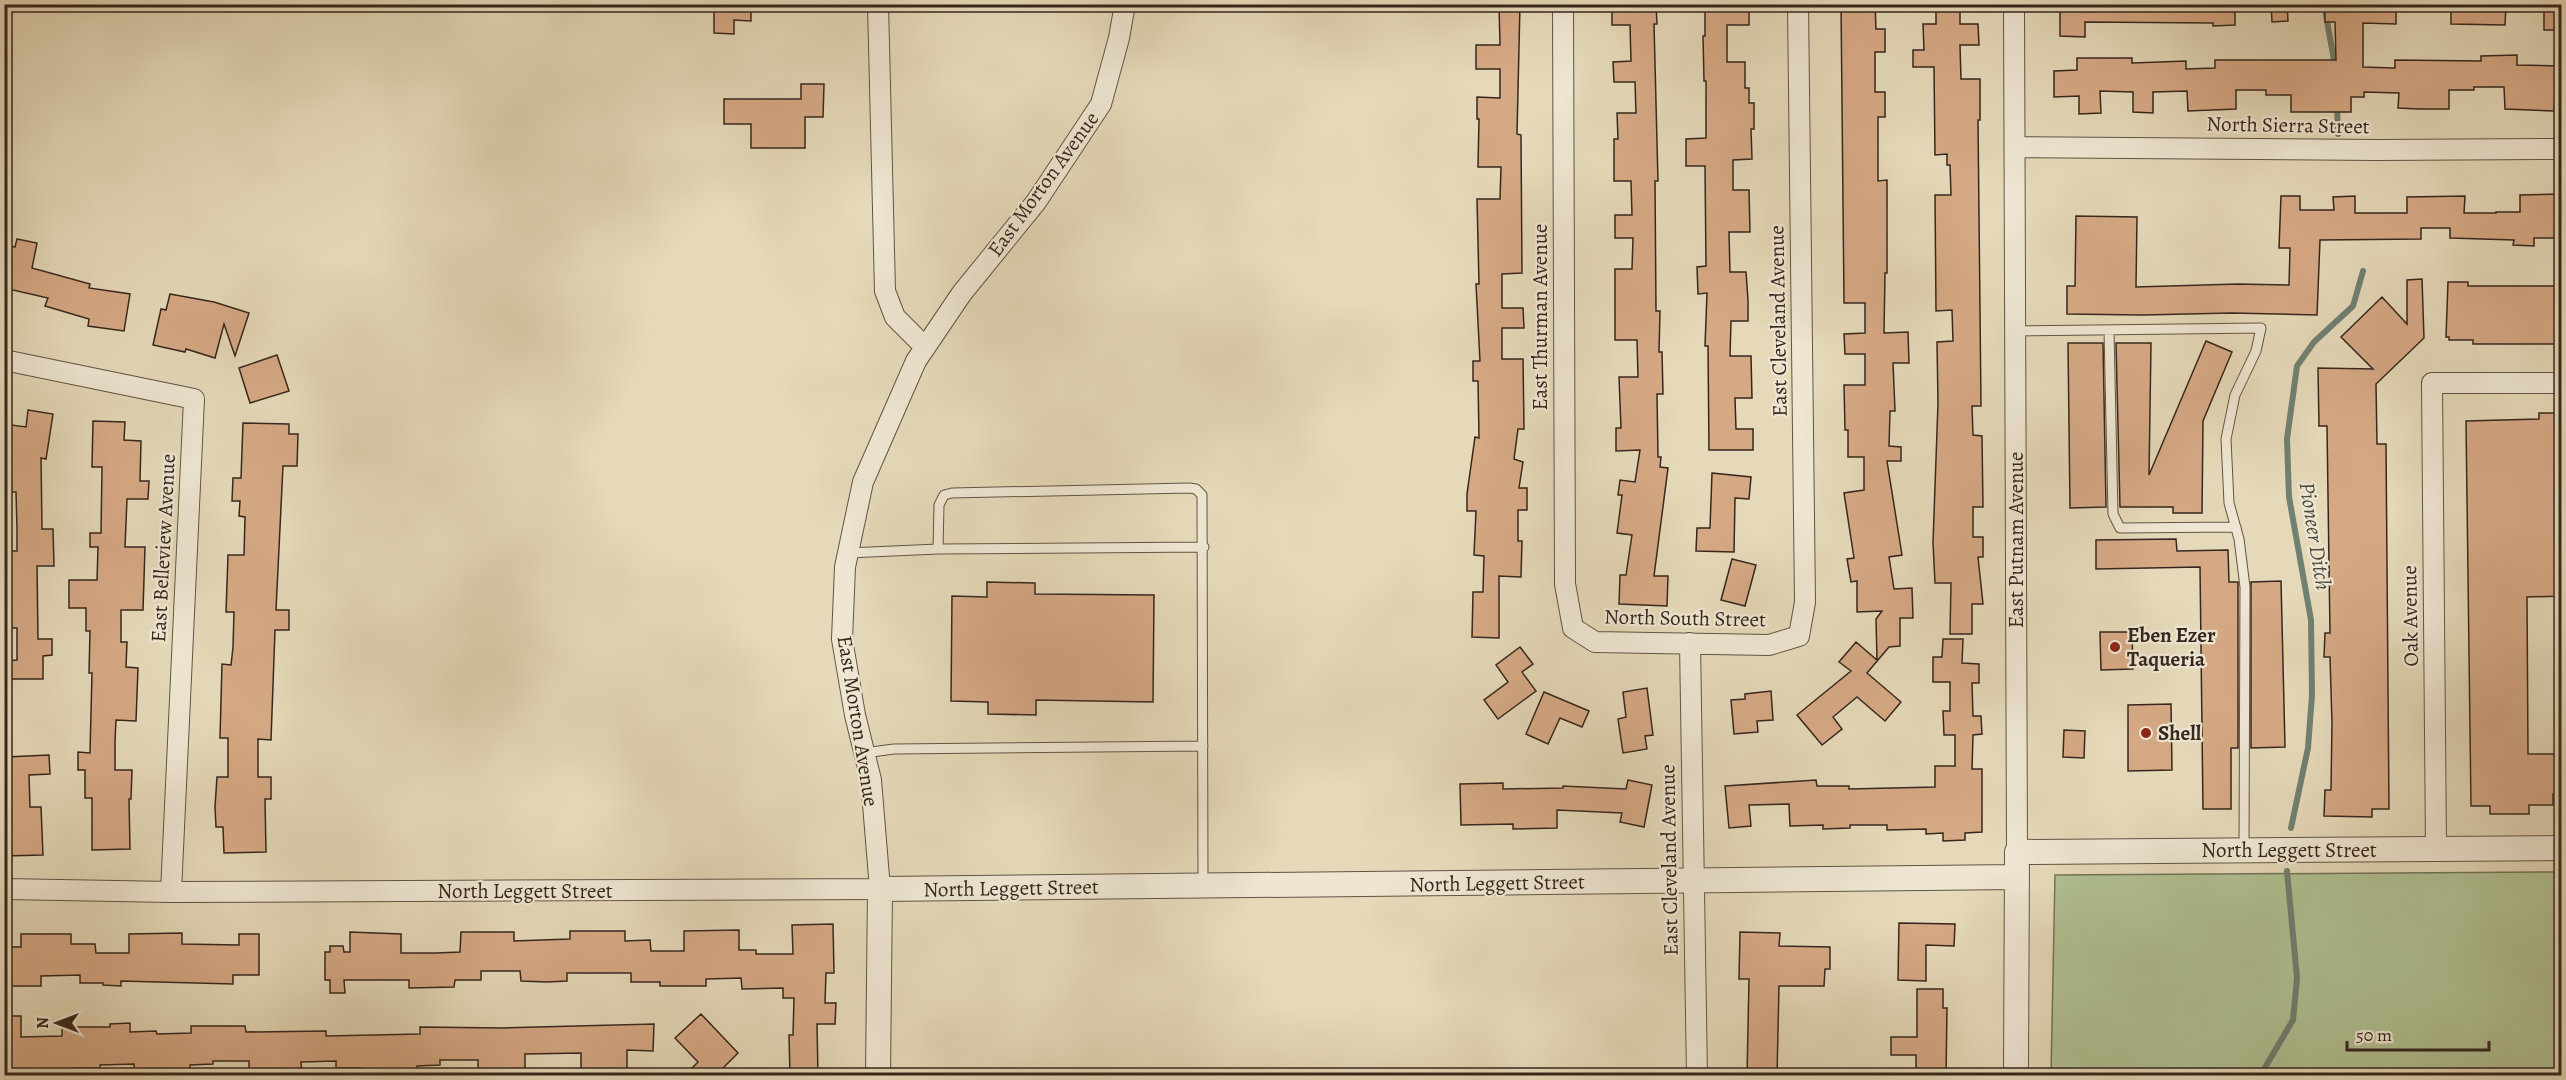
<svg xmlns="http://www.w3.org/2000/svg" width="2566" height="1080" viewBox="0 0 2566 1080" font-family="Alegreya,serif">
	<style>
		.green { fill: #b0c092; stroke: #737458; stroke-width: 1.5 }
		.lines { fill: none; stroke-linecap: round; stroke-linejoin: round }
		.stream { stroke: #708071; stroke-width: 6 }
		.building { fill: #d6a985; stroke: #36271e; stroke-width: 1.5 }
		.service-casing { stroke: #625445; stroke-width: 11 }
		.minor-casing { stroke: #625445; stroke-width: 22 }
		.tertiary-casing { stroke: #625445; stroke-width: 26 }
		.service { stroke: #eee6d2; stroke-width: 9 }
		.minor { stroke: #eee6d2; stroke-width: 20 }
		.tertiary { stroke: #eee6d2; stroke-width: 24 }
		.poi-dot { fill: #8f2418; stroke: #eee6d2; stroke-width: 2 }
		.labels { text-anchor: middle; stroke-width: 4.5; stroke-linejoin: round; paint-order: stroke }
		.street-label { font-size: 21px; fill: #36271e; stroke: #eee6d2 }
		.poi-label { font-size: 21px; font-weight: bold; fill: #36271e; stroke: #eee6d2; text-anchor: start }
		.water-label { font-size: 22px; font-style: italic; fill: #4e4c41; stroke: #eee6d2 }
	</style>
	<rect width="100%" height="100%" fill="#e5d9b9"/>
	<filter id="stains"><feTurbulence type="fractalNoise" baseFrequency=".00333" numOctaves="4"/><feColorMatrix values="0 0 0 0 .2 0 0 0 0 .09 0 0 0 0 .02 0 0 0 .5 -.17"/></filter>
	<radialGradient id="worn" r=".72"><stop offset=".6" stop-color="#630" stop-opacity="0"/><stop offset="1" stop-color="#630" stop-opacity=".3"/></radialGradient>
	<!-- green -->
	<path class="green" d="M2561,872V1075H2051L2055,875Z"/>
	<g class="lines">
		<!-- stream -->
		<path class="stream" d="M2324,4L2335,66
			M2337,106L2338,134
			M2291,828L2308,748L2312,695L2311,620L2289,497L2287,439L2297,366L2314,342L2353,306L2363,271
			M2260,1076L2293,1020L2297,978L2287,871"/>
	</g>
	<!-- building -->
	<path class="building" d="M714,4H751V21L734,20V34L714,33Z
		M1499,4H1520L1517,134L1521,135L1522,273L1502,274V308H1523L1524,328H1502V359H1523L1524,429H1518L1514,459L1523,462L1519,488H1527V510H1518V541H1522L1521,577L1499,576V638L1472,637L1473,592H1483L1484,556L1474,555L1476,511H1467V494L1475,437L1479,438L1478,381H1473V361H1480L1476,284H1479L1477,199H1500L1501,167H1478L1479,119H1477V97L1500,98V69H1476V45H1500Z
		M1612,4H1656L1657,24H1654L1658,181H1655L1656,311H1660L1659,352H1662L1663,394H1657L1658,457H1661L1660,467L1668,468L1654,576H1668L1667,606L1619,604L1620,575H1626L1632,535L1617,533L1622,495H1618L1620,480L1635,482L1640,450L1616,451V428H1621L1619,377H1638L1637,340H1615V269H1632L1633,238H1615V215H1632L1631,181H1614V139H1618L1617,113H1636L1635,82H1614L1613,62L1631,61L1630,25H1612Z
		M1705,4H1749V25H1727V62H1745V88H1749V103H1754V129H1751L1752,159L1733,160V190H1749L1750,232H1729L1730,272H1746L1748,300V321H1731L1730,356H1751L1752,398H1735L1736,429H1753V450H1709L1708,346H1705L1707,293L1698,294L1697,267L1706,266L1705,166H1686V139L1706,138V81H1704L1703,36H1705Z
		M1841,4H1875L1876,29H1885V52H1875V92H1885V117H1878V181L1887,180V273H1885L1884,333L1908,332L1909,363H1893L1895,411H1890L1889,446L1901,447V461H1887L1902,555L1889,557L1894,589L1912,588L1913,618H1900V646L1889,647L1867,673L1901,702L1885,721L1857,697L1833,717L1842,729L1822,745L1797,715L1851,671L1839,662L1856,642L1877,660L1876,619L1882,611L1857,612V581L1851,582L1847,559L1854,558L1844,493L1864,490V457H1848V430H1845L1844,385H1865V354H1845L1844,334L1865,333V303H1844Z
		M1936,4H1960V24H1978L1979,45H1960L1961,79H1980V120H1978L1981,406H1972L1973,435L1982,436L1983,507H1973V537H1983V557H1978L1983,604H1972V634H1950L1951,583H1935L1933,543L1938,403L1937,342L1953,341L1952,310L1936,311L1935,195H1951L1950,165H1947V154L1935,155L1934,67H1913V50H1924L1923,24H1936Z
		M2060,4H2235V25L2213,26V23L2085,22V37L2060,36Z
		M2271,4H2287L2288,21L2272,22Z
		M2325,4H2396V24L2363,23V67L2395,68V60L2481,61V56L2517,55V65L2562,66V95H2555L2554,111L2505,109L2504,87H2474V90H2449V109H2419L2398,108L2399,93L2364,92V97H2351V112H2291V95H2266V90H2236V109L2188,111L2187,91L2153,92V113L2133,112V92L2100,91L2101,113L2079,114V96L2054,97V71L2077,70V58H2132V63L2186,61V69L2215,68V60H2336L2335,22H2325Z
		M2451,4H2506L2505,25L2451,24Z
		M2544,4H2562V30H2544Z
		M801,84H824L823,117H805V148H751V124H724V99H801Z
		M2562,194V238H2534V246L2513,245L2514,240L2450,238V228H2421V239L2320,240L2317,315L2232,313L2142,315L2067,314V286H2075L2076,216L2137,217L2136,287L2238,284L2289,285L2290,248H2279L2281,196H2300V210H2334L2333,197L2355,196V213H2407V197L2465,196L2464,213H2496V212H2520V195Z
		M17,239L37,243L32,268L90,284L89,288L130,294L124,331L88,326L89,319L45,306L48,298L4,288V245L15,247Z
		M2422,279L2424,338L2376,384L2377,444H2386L2389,809H2372V817L2324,816L2325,790H2331L2332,723L2330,657H2324L2325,633H2330L2327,426H2319L2318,368L2373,369L2341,337L2382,297L2407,324V280Z
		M2448,282H2468V286H2562V327H2558V344H2473V340H2449V337H2446Z
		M170,294L214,302L249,313L235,356L224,324L215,358L186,349L185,352L153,345L161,309L166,310Z
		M2206,341L2232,352L2203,421L2202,513H2173V507H2120L2116,343H2151L2149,475Z
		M2068,343H2103L2106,507L2070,508Z
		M277,355L289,391L250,403L239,368Z
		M28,410L53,414L46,459L41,458L42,529H53L54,566H37L38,639H52V655L43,656V679H4V661L17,660V628H7V606L4,607V551H17V529L16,492H4V424L26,427Z
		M2539,413H2562V596L2527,597L2528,754H2562V794H2553V805H2529V814H2490V806H2471L2466,421L2539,419Z
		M93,421L125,422L124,440L141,441L140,481H149L148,499H127L125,547H145L143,610H121V642H127L126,667L138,668L136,721L116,720L115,741V770H132L131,799H129L130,849L92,850V798H85V770H78V752L90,753L92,673H89L90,631H86V608H69V580H97L98,547H90V533H101L102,467H92Z
		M243,423L289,424V434H298L297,466H283L276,610H289V630H275L271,740L258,739V777H271V799H265L266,852L224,853L223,827H216L215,807L217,777H228V738H220L222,664L231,665L233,647L234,612H226L228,555H244L245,517L239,516L240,501H232L233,478H241Z
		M1712,473L1751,477L1749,499L1735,498L1734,552L1696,551L1697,528H1710Z
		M2176,539L2177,551L2228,550L2229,582H2238V748H2231V809H2203L2200,567L2096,569V540Z
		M1732,559L1756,565L1745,606L1721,600Z
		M2281,581L2285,747L2251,748V582Z
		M987,582L1035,583V594L1154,595L1153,702L1036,700V715L988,714V702L951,701L952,596L987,597Z
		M2100,632H2132L2133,669L2101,670Z
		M1943,639H1963L1962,663L1979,664V683H1972L1973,716H1981L1982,734L1973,735L1972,769H1982V832L1965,833V840L1943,841V833L1926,834V829L1887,830V825H1850V828L1823,829V825L1790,826L1789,804L1749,805L1751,826L1729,828L1725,786L1816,780L1817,786H1849V789L1935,787V766H1955V735H1944L1943,711H1950V682H1933V657H1942Z
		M1520,647L1533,664L1522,672L1536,691L1498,719L1484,700L1508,682L1496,665Z
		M1647,688L1653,735L1645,736L1647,749L1623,753L1618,719L1626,717L1623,692Z
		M1771,691L1773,720L1757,721L1758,732L1734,734L1731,700L1745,699V694Z
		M1544,692L1589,711L1582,727L1560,718L1548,744L1526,734Z
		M2171,704L2172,770L2128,771V705Z
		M2064,730L2085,731L2084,758L2063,757Z
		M49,755L50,774L29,775L30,807H41L43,855L5,856L4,766H7L6,757Z
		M1628,780L1652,785L1644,827L1620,822L1622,813L1557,810V828L1513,829V824L1461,825L1460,784L1503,783V789L1563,788V786L1626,789Z
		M1899,923L1955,924L1954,946L1926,945V981L1898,980Z
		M833,924L834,973H826L825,1003H836L835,1024H817L818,1076H790L789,1035H793L794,998H783V988L742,989L741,978L706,979V986H660V982H631V973H567V981L547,982L521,981L520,971H481V980H455L454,987L409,988V980H344L345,993H330V980H325V952H330V946H343L344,952H350V932L401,934V953H436L460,952L461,932H514V941L570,939V931H625V941L650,940L651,951H684V931L739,930V950H756V954H793L792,925Z
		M1740,932L1780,933L1779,946L1830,947V969H1825L1824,986H1779L1777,1076H1747L1749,979H1739Z
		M182,933V944L239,945V934H259V975H233V984L121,981V986L103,985V983H80V975L41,976V986H4V947H21V934H71V944H95L96,953H129V934Z
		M1917,989H1943V1008H1947L1946,1076H1916V1055H1891V1037H1917Z
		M701,1014L738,1053L715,1076H684L698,1062L675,1038Z
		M4,1016H21V1037L62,1036V1027H110V1024L130,1023V1032L156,1031L157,1034L191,1033V1026H245L246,1032L326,1031V1036L420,1034V1027L503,1028L654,1024L653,1051L627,1050V1072L603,1071V1074H581V1053L525,1054V1076L478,1075V1060H440V1065L417,1066V1076H362L361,1068H336V1061L301,1062L302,1076H249V1061H213V1064L190,1065V1076L134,1075V1064L100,1065V1068H74V1076H20V1069L4,1070Z"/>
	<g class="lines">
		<defs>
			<path id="service" d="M2109,330L2113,514L2120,528L2236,527
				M2015,331L2261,328L2256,351L2235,395L2226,439L2229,503L2239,539L2245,587L2244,849
				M938,549L1204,547
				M848,553L938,549L939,505L944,495L952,493L1189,488L1196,489L1202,495L1203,883
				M864,753L894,749L1203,746"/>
			<path id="minor" d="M878,4L885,291L895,317L925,347
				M1563,4L1565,584L1573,628L1595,642L1769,645L1799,636L1805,602L1798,4
				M2014,4L2017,852
				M2015,147L2377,150L2562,149
				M4,360L194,399L171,892
				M1690,643L1697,1076
				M2436,848L2432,383H2562
				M4,889L171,892L880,889L871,780L855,715L842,639L845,567L863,482L916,361L962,293L1036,202L1101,104L1119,38L1125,4"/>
			<path id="tertiary" d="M878,1076L880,889L2017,877
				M2016,1076L2017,852L2562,848"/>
		</defs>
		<!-- service casing -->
		<use href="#service" class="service-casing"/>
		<!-- minor casing -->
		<use href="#minor" class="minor-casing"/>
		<!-- tertiary casing -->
		<use href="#tertiary" class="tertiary-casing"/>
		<!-- service -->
		<use href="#service" class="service"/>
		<!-- minor -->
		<use href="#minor" class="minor"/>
		<!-- tertiary -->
		<use href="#tertiary" class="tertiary"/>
	</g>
	<!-- markers -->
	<g class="poi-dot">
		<circle cx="2115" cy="647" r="6"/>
		<circle cx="2146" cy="733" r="6"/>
	</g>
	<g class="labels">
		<!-- street labels -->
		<g class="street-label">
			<text transform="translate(2288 125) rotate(1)" y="7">North Sierra Street</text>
			<text transform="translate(1043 184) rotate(-54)" y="7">East Morton Avenue</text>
			<text transform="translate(1540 317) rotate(-90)" y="7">East Thurman Avenue</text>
			<text transform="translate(1778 321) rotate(-91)" y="7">East Cleveland Avenue</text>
			<text transform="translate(2016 540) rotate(-90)" y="7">East Putnam Avenue</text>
			<text transform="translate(163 548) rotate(-87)" y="7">East Belleview Avenue</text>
			<text transform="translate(2410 616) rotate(-91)" y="7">Oak Avenue</text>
			<text transform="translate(1685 618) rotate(1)" y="7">North South Street</text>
			<text transform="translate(858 721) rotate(81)" y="7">East Morton Avenue</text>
			<text x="2289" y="857">North Leggett Street</text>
			<text transform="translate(1669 860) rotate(-91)" y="7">East Cleveland Avenue</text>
			<text transform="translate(1497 883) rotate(-1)" y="7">North Leggett Street</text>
			<text transform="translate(1011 888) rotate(-1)" y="7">North Leggett Street</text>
			<text x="525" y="898">North Leggett Street</text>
		</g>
		<!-- poi labels -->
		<g class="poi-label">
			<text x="2127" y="642">Eben Ezer<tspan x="2127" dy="24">Taqueria</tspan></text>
			<text x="2158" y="740">Shell</text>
		</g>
		<!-- water labels -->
		<g class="water-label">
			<text transform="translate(2316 536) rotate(81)" y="8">Pioneer Ditch</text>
		</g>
	</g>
	<!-- margin -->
	<rect width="2566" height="1080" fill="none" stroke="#e5d9b9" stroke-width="24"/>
	<rect x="6" y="6" width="2554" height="1068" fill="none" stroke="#36271e" stroke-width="3"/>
	<rect x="12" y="12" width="2542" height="1056" fill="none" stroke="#36271e" stroke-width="1.5"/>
	<!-- north arrow -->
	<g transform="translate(57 1023) rotate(270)" stroke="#eee6d2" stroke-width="4.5" paint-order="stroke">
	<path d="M0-4.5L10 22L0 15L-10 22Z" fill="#36271e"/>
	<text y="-9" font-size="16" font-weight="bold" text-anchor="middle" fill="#36271e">N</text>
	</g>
	<!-- scale -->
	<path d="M2347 1041v9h142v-9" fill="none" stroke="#36271e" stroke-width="3"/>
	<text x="2356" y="1041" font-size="18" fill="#36271e" stroke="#eee6d2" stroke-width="4.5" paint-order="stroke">50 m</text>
	<rect width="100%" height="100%" filter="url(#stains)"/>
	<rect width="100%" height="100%" fill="url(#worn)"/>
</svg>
